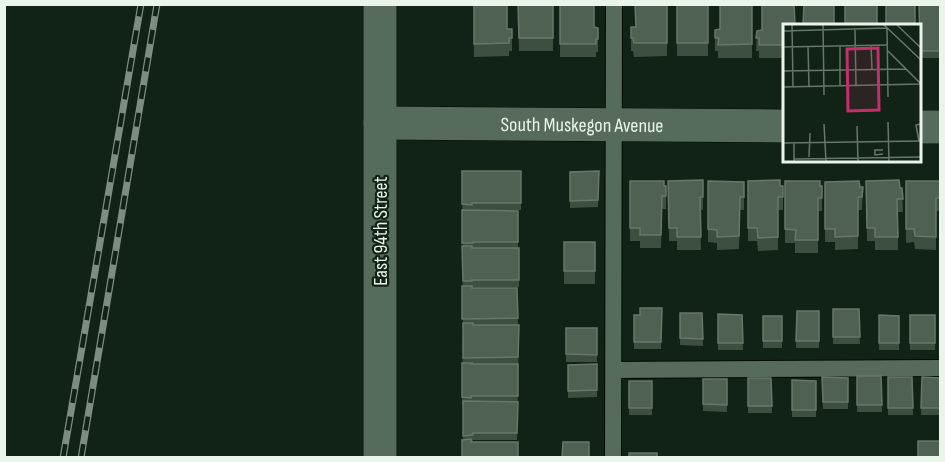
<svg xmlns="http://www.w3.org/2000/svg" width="945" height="462" viewBox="0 0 945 462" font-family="'Sofia Sans Condensed',sans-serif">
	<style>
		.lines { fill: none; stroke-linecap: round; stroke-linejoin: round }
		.lane-casing { stroke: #000c03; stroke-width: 18 }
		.street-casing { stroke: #000c03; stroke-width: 34 }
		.lane { stroke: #566b5b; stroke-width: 16 }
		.street { stroke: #566b5b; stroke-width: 33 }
		.rail-casing { stroke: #7e8d82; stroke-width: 7 }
		.rail { stroke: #112316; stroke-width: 4.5; stroke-dasharray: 14; stroke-linecap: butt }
		.wall { fill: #3c4f41 }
		.building { fill: #4f6153; stroke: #67786b; stroke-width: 1.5 }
		.labels { text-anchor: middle; stroke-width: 4.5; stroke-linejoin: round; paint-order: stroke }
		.street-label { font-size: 20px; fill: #e9f4eb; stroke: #112316 }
		.inset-road { fill: none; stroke: #67776b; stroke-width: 1.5 }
		.view { fill: #c62e69; fill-opacity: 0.15; stroke: #c62e69; stroke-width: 3 }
		.inset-edge { fill: none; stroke: #e9f4eb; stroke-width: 3 }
	</style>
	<rect width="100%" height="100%" fill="#112316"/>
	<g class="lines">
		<defs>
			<path id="lane" d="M613,370L940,368
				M613,458L614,4"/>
			<g id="street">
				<path id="s1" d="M380,123L784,126"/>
				<path d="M920,127H940"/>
				<path d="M380,458V4"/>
			</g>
		</defs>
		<!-- lane casing -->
		<use href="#lane" class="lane-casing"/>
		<!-- street casing -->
		<use href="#street" class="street-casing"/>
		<!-- lane -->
		<use href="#lane" class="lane"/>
		<!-- street -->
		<use href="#street" class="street"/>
		<defs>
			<path id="rail" d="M63,458L141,4
				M81,458L157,4"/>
		</defs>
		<!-- rail casing -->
		<use href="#rail" class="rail-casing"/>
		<!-- rail -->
		<use href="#rail" class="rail"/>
	</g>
	<!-- wall -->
	<path class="wall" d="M474,4L507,29H512V51H509V56L474,57Z
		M518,4H553V51H519Z
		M560,4L594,27L598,28V52H596V57H560Z
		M667,4V56L634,57L633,51H631V27H636Z
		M677,4H708V56H677Z
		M752,4V58H718V51H715V30L720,29Z
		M940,4V58H920V26Z
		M784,26V58H759V51H756L757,31Z
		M462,171H521V210H472L518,211V248H519V287H472V288H517L518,325H519L517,440H473V442L518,458L463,440V405L462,404L463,326Z
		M599,171L598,207L570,208V172Z
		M703,180V210H700L701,250H677V241H669L668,181Z
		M630,181L666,186V209H662L661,248H640V241H630Z
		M708,181L744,182V210H740L739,249L717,250V243L708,242Z
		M748,181L783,186V210H778V250L758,251L757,241H748Z
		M785,181L822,186V211H818V253H795V243H785Z
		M866,181L902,188L903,212H898V250H875V241H867Z
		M906,181L940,187V211H936V250L915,249L914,242L906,243Z
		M825,182L863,187L862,210H858V249L835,250V242H825Z
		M564,242H595V284H564Z
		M662,308L661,349H634V315H640Z
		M833,309H859L860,344H833Z
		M797,311H819V348H796Z
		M680,313H702L703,346L680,345Z
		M718,314L742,315L743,350H718Z
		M879,315L899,316V350H879Z
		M910,315H935V350H910Z
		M763,316H782V348H763Z
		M566,328H597V362H566Z
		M597,364V397L568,398V365Z
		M857,376H881L882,412H857Z
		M822,377L848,378V409H823Z
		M888,377H912L913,415H888Z
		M922,377L940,378V415H921Z
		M748,378H771L772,413H748Z
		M703,379H727V412L703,411Z
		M792,380L816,381V417H792Z
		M629,381H652V415H629Z"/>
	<!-- building -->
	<path class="building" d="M474,4H507V29H512V38H509V43L474,44Z
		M518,4H553V38H519Z
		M560,4H594V27L598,28V39H596V44H560Z
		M635,4H667V43H634L633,38H631V27H636Z
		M677,4H708V43H677Z
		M720,4H752V44L718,45L719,38H715V30L720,29Z
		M762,4H794L795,26H784V45H759V38H756L757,31L762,30Z
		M804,4H834V26H803Z
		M845,4H877V26H845Z
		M886,4H915V26H886Z
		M919,4H940V51H920Z
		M462,171H521V203H472V205L462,204Z
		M599,171L598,200L570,201V172Z
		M703,180V197H700L701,237H677V228H669L668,181Z
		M780,180V186H783V197H778V237L758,238L757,228H748V181Z
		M899,180L900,188H902L903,199H897L898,237H875V228H867L866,181Z
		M630,181H664V186H666V196H662L661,235H640V228H630Z
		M708,181L744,182V197H740L739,236L717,237V230L708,229Z
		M785,181H820V186H822V198H818V240H795L796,230L785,229Z
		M859,181L860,187H863L862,197H858V236L835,237V229H825V182Z
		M906,181H940V198H936V237L915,236L914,229H906Z
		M462,210L518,211V242H473V243H462Z
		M564,242H595V271H564Z
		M462,246H472V248H519V280H472V281H463Z
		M462,286H472V288H517L518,318L462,319Z
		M640,308H662L661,342H634V315H640Z
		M833,309H859L860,337H833Z
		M797,311H819V341H796Z
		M680,313H702L703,339L680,338Z
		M718,314L742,315L743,343H718Z
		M879,315L899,316V343H879Z
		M910,315H935V343H910Z
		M763,316H782V341H763Z
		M463,323H473V325H519L518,357L463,358Z
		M566,328H597V355L566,354Z
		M462,363H472L471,364H518V396H471V398L462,397Z
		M597,364V390L568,391V365Z
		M857,376H881L882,405H857Z
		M822,377L848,378V402H823Z
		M888,377H912L913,408H888Z
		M922,377L940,378V408H921Z
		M748,378H771L772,406H748Z
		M703,379H727V405L703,404Z
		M792,380L816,381V410H792Z
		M629,381H652V408H629Z
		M463,401L518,402L517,433H473V435L463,436Z
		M471,439V442H518V458H462V440Z
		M918,441H940V458H918Z
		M563,442H589V458H562Z
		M629,453H657V458H629Z
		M790,457H816V458H790Z"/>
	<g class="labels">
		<!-- street labels -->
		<g class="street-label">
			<text dy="7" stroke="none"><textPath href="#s1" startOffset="202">South Muskegon Avenue</textPath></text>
			<text transform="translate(380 231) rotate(-90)" y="7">East 94th Street</text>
		</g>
	</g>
	<!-- overview -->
	<g transform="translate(783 24)">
		<rect width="138" height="138" fill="#112316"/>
		<path class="inset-road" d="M9,0L10,63M40,0L41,71M100,0L138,36M113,0L138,24M104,4L105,73M72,6L73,62M0,7L104,4M88,21L89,46M25,22L26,62M57,22V62M0,23L105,21M105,27L138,60M0,47L123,45M0,63L138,60M105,98L106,138M41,100L43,138M74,102L75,138M136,117L133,101L138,100M0,119L138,117M11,119V138M100,126H92V131L100,130M26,133L27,109M11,135L138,133"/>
		<path class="view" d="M95,24L96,86L65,87L64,25Z"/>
		<rect width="138" height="138" class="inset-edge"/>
	</g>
	<!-- border -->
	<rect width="945" height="462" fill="none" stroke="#e9f4eb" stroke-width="12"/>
</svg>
